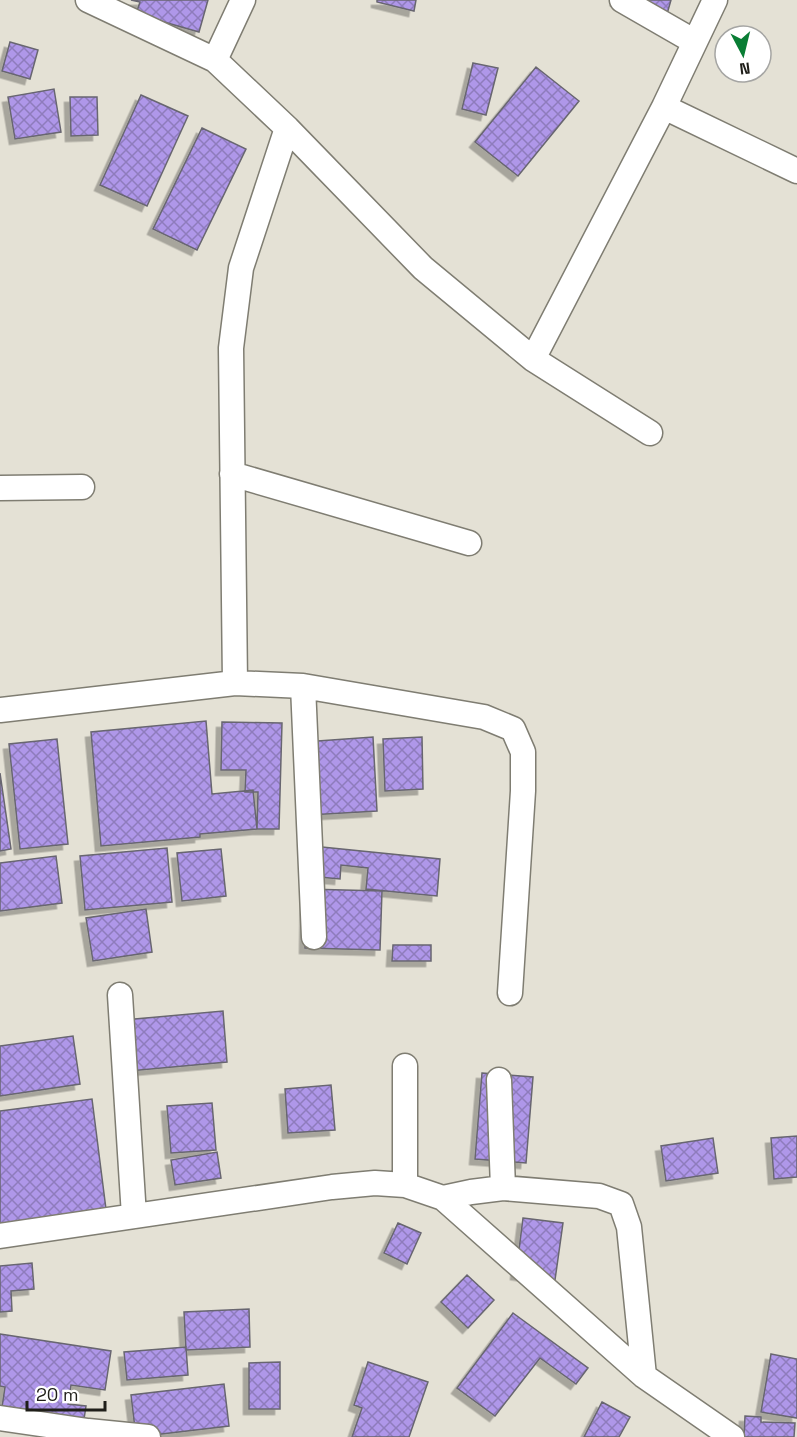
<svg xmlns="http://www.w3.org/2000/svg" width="797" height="1437" viewBox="0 0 797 1437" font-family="'Space Grotesk',sans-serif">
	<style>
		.building { fill: url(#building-cross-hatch); stroke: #686670; stroke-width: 1.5; filter: url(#shadow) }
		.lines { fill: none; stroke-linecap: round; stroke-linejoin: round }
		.minor-casing { stroke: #7f7d72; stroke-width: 27 }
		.minor { stroke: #fff; stroke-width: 24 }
	</style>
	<defs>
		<pattern id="building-cross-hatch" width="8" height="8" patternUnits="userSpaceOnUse" patternTransform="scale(1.5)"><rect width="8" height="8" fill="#af97e9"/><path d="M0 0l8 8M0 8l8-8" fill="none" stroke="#8e7bbc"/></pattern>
		<filter id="shadow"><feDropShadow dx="-5.5" dy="5.5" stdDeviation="0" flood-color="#0004"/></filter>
	</defs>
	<rect width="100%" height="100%" fill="#e4e1d5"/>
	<!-- building -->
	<path class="building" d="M131,0H208L199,32L136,14L140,2Z
		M377,0H416L414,11L377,2Z
		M615,0H671L667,14Z
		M10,42L38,50L30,79L2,71Z
		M473,63L498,68L486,115L462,109Z
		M536,67L579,101L518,176L475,142Z
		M54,89L61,132L15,139L8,97Z
		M141,95L188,116L147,206L100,185Z
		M70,97H97L98,135L71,136Z
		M202,128L246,149L197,250L153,229Z
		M206,721L212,794L253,790L257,829L200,834V837L101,846L91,732Z
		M222,722L282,723L279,829H257L258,792H245L246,770H221Z
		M373,737L377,811L309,815L304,742Z
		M422,737L423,789L385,791L383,739Z
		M57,739L68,844L20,849L9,744Z
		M0,773L11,849L0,851Z
		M312,846L440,859L437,896L366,889L368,868L341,865L340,879L309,876Z
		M167,848L172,902L85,910L80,856Z
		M221,849L226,896L182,901L177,853Z
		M56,856L62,903L0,911V863Z
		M306,889L382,891L380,950L305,948Z
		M146,909L152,952L93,961L86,918Z
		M393,945H431V961H392Z
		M223,1011L227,1062L129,1071L124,1020Z
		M73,1036L80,1084L0,1096V1046Z
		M482,1073L533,1077L526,1163L475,1159Z
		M331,1085L335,1130L288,1133L285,1089Z
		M92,1099L107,1217L0,1231V1111Z
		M212,1103L216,1150L171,1153L167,1106Z
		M797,1136V1177L774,1179L771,1138Z
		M713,1138L718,1173L666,1181L661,1146Z
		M217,1152L221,1178L175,1185L171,1160Z
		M523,1218L563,1223L555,1280L516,1274Z
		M398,1223L421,1233L407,1264L384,1253Z
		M32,1263L34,1289L11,1291L12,1311L0,1312V1266Z
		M467,1275L494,1300L468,1328L441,1302Z
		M249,1309L250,1347L186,1350L184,1312Z
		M513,1313L588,1368L576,1384L540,1358L495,1416L457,1388Z
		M0,1334L111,1351L105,1390L71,1385L68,1404L86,1406L83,1426L1,1414L5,1387L0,1386Z
		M186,1347L188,1375L127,1380L124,1352Z
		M771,1354L797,1359V1418L761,1412Z
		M280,1362V1409H249V1363Z
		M368,1362L428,1382L409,1437H352L362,1408L354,1405Z
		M224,1384L229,1426L136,1437L131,1395Z
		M602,1402L630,1417L619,1437H584Z
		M745,1416L761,1417V1422L795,1423L794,1437H744Z"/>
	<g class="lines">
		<defs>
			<path id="minor" d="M88,0L215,60L287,128L423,268L533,359L650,433
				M622,0L695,42
				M215,60L243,0
				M664,107L797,171
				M533,359L664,107L715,0
				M232,474L469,543
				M0,488L82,487
				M235,683L231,348L241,268L287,128
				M303,686L314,937
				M0,710L235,683L303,686L484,717L513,729L523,752V791L510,993
				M120,995L134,1216
				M499,1080L503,1188
				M405,1185V1066
				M443,1198L471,1192L503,1188L599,1196L621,1204L629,1227L644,1376
				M0,1236L332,1187L375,1183L405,1185L443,1198L644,1376L732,1437
				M0,1418L88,1431L148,1437"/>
		</defs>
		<!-- minor casing -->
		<use href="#minor" class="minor-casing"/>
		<!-- minor -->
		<use href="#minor" class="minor"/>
	</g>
	<!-- north arrow -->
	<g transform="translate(743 54) rotate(173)"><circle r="28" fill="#ffffff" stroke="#a5a5a3" stroke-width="1.5"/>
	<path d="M0-4.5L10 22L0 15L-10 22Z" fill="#097d34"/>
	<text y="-9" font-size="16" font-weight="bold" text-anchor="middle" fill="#1f1e19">N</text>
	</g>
	<!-- scale -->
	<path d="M27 1401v9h78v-9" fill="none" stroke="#1f1e19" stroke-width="3"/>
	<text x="36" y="1401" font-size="18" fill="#1f1e19" stroke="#ffffff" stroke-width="4.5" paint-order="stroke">20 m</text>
</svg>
